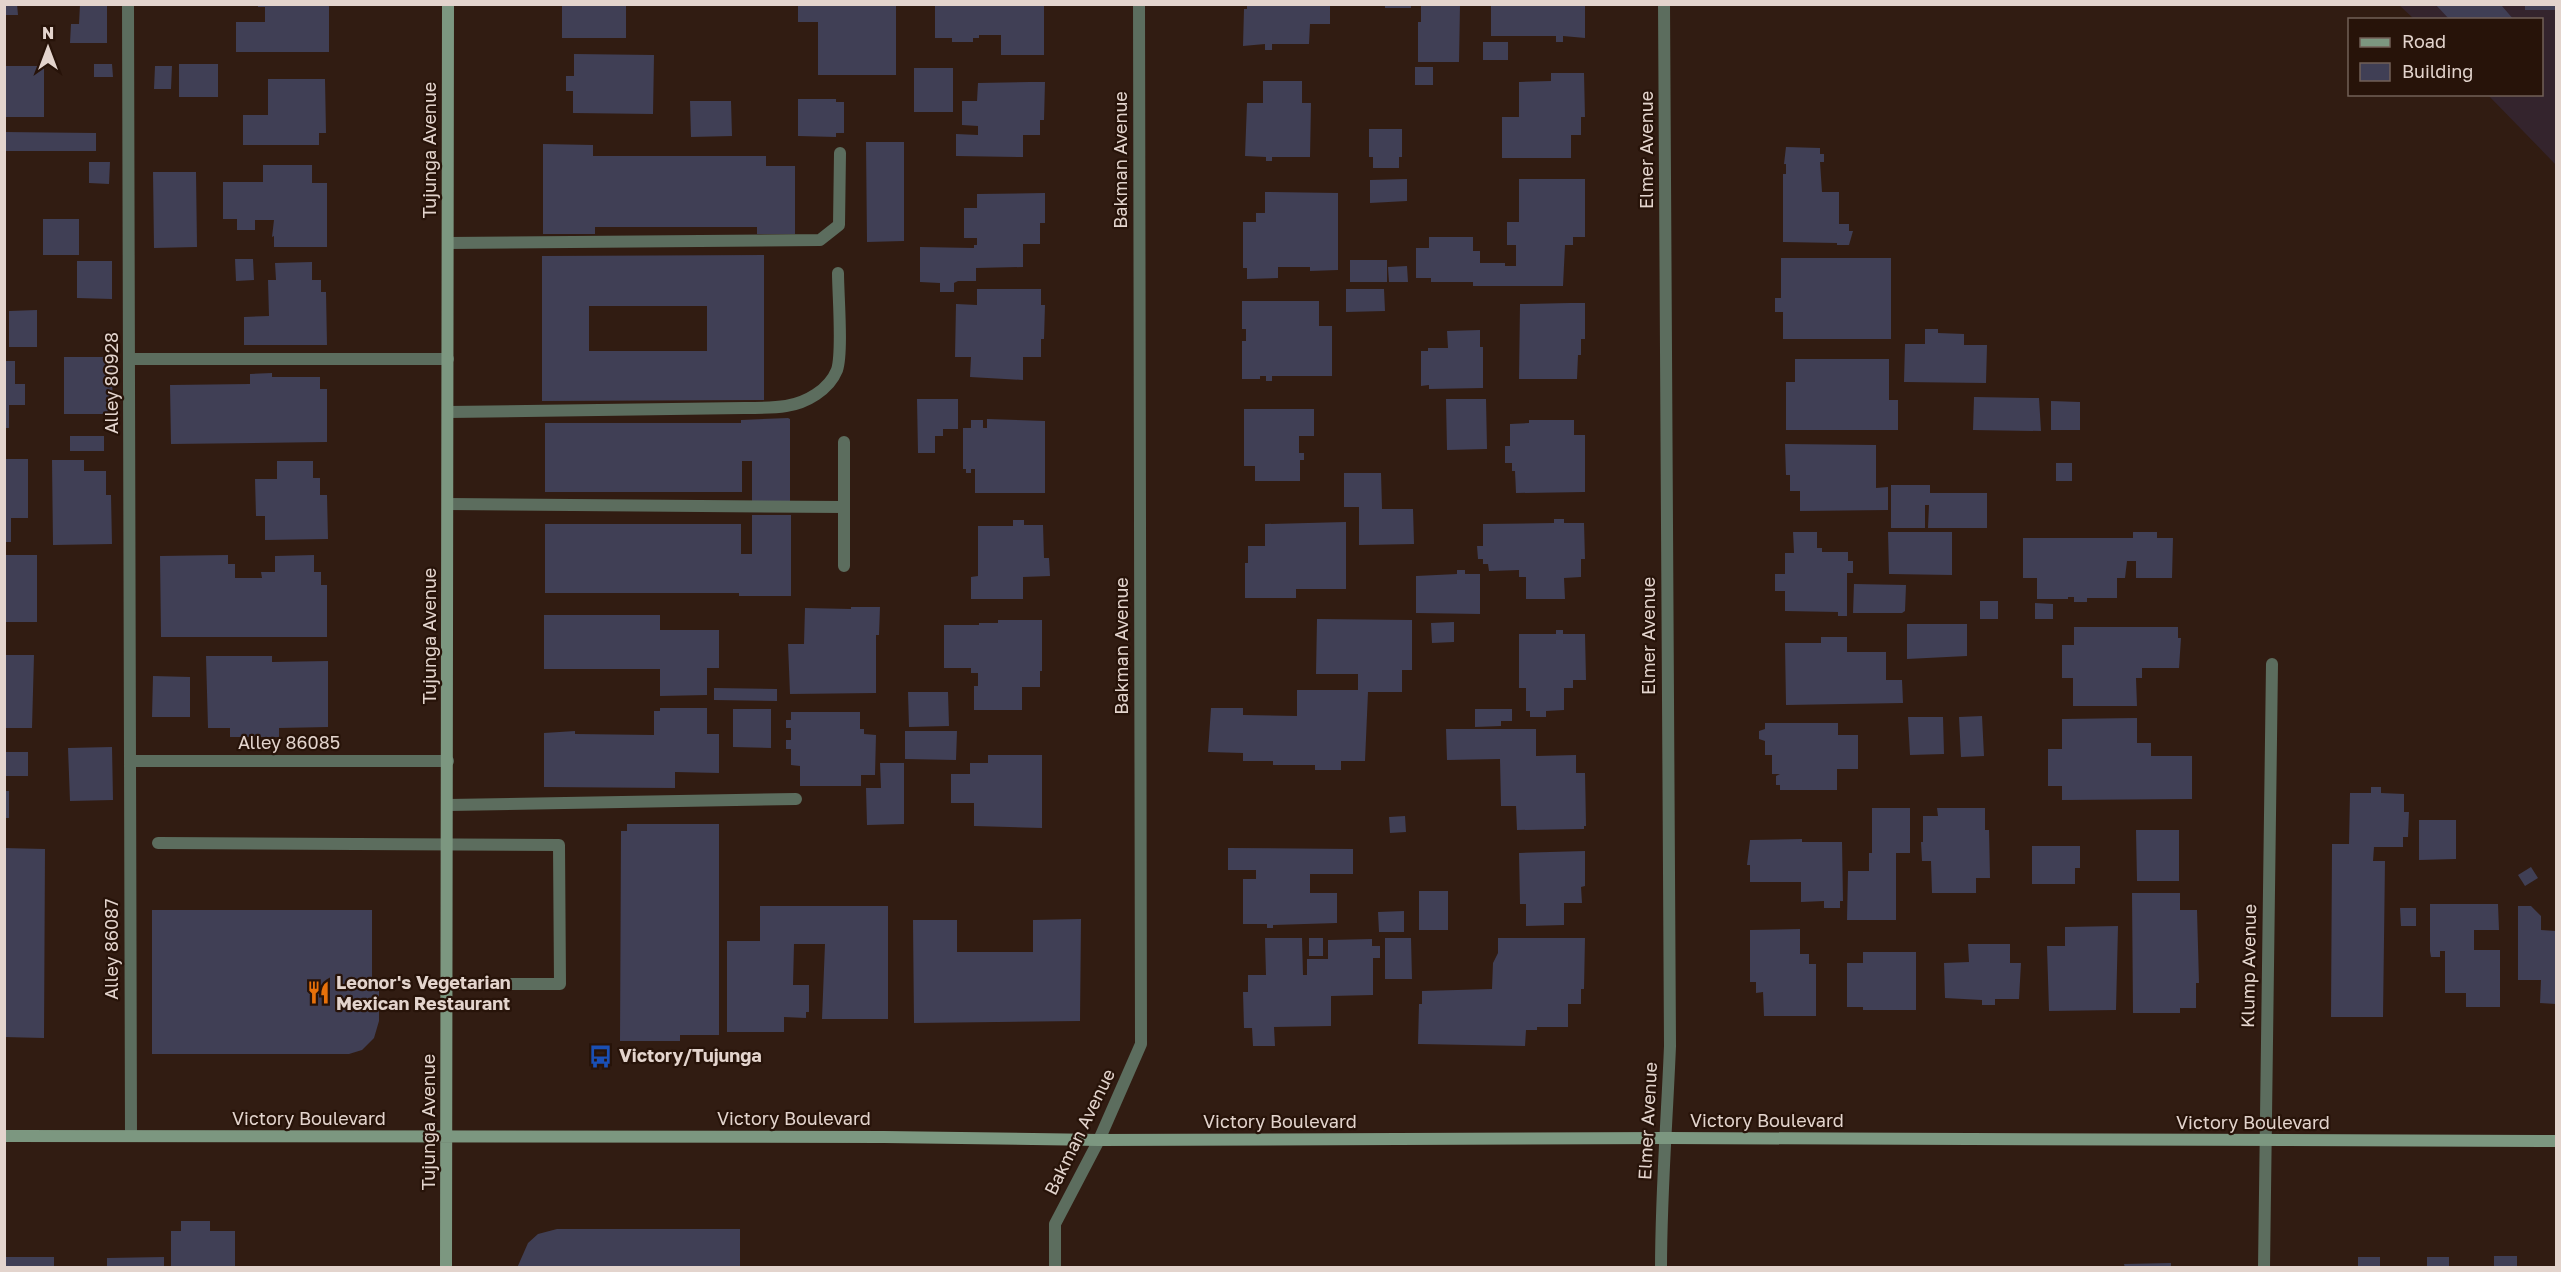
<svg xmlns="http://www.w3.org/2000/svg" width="2561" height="1272" viewBox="0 0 2561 1272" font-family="'Golos Text',sans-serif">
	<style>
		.education { fill: #34242d }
		.building { fill: #403f55; fill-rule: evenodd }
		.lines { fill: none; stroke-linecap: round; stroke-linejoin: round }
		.lane { stroke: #5c6d5e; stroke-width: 12 }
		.street { stroke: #5c6d5e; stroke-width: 12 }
		.secondary { stroke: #7c9780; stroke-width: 12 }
		.labels { text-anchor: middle; stroke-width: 4.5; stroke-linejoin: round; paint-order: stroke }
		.street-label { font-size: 18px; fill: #e3d4cd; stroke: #271309 }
		.poi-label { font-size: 18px; font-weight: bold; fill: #e3d4cd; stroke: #271309; text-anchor: start }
	</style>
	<rect width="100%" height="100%" fill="#311c12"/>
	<!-- education -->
	<path class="education" d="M2399,5H2556V165L2488,95L2542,94V20L2414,19Z"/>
	<!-- building -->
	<path class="building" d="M4,4H17L18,15H4Z
		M80,4H107V43H70L71,24H79Z
		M258,4H329V52H236V22H265V7H258Z
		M562,4H626V38H562Z
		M798,4H896V75H818V22H798Z
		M935,4H1044V55H1001V35H979V38H973V42H952V38H935Z
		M1247,4H1330V24H1310L1309,44H1272V50H1265V44L1243,46L1244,9H1247Z
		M1385,4H1411V8H1385Z
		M1421,4H1460L1459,62H1418V22H1421Z
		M1491,4H1585V38L1563,36V42H1556V36H1491Z
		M2435,4H2503L2502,6L2514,20H2450Z
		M2525,4H2556V10H2525Z
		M1483,42H1508V60H1483Z
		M574,54L654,55L653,114L573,113V91H566V76H574Z
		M94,64H112L113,77H94Z
		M179,64H218V97H179Z
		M4,66H44V117H4Z
		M155,66H172L171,89H154Z
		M1415,67H1433V85H1415Z
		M914,68H953V112H914Z
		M1551,73H1584L1585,117H1581V135H1571V158H1502V117H1519V82L1551,81Z
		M268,79H325L326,133H319V145H243V115H268Z
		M1263,81H1302V103H1311L1310,157H1272V161H1266V157L1245,156L1247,103H1263Z
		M1030,82H1045L1044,120H1040V135H1023V157L956,156V134L978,135V126L962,125V101H977L978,83Z
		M798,99H836V102H844V133H836V137L798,136Z
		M690,101H731L732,136L691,137Z
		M1369,129H1402V157H1399V168H1373V157H1369Z
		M4,132L96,133V151H4Z
		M866,142H904V241L867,242Z
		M543,144L593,145V156H766V166H795V234H757V227H595V234H543Z
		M1786,147L1820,148V154H1824V162H1820L1822,192H1839V224H1849V231H1853L1849,245H1837V243L1783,242V174H1786V164H1784Z
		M89,162H110L109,184L89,183Z
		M263,165H312V183H327V247H274V236L272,237L274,220H255V230H237V219H223V182H263Z
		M153,172H196L197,247L154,248Z
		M1407,179V201L1370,203V180Z
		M1519,179H1585V237H1573V245H1565L1563,286H1473V282H1431V278H1416V248H1429V237H1473V251H1480V263H1505V266H1516V245H1507V222H1519Z
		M1265,192L1338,193V270L1310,271V267H1278V278L1247,279V268H1243V222H1256V213H1265Z
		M1045,193V223H1040V244H1023V267L976,268V281H958L954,283V292H940V283L920,282V247L974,248V245H977V238H964V208H977V194Z
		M43,219H79V255H43Z
		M764,255V400L542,401V256ZM589,306H707V351H589Z
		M1781,258H1891V339H1783V312H1775V298H1781Z
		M235,259H253L254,280L236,281Z
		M1350,260H1387V282H1350Z
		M77,261H112V299L77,298Z
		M312,262V280H321V292H326L327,345H244V317L269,316L268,280H276L275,263Z
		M1407,266L1408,282H1389L1388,267Z
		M977,289H1041V305H1045L1044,339H1041V357H1023V380L970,377L971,357H955L956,304L977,305Z
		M1346,289H1384L1385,311L1346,312Z
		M1242,301H1319V326H1332V376H1272V381H1266V376H1260V379H1242V341H1246V329H1242Z
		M1570,303H1585V339H1581V355H1578L1577,379H1519L1520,304Z
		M37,310V347H9V311Z
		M1925,329H1938V333L1964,334V345H1987L1986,383L1904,382L1905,344H1925Z
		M1480,330V347H1483V388L1429,389V385L1421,386V351H1428V348H1448L1447,331Z
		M64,357H113L112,414H64Z
		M1795,359H1889V400H1898V430H1786V382H1795Z
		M4,361H15V384H25V405H9V428H4Z
		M272,373V377H320V389H327V442L171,444L170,385L250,384V374Z
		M1974,397L2039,398L2041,431L1973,430Z
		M917,399H958V429H943V436H935V453H918Z
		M1446,399H1486L1487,449L1447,450Z
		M2051,401L2080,402V430H2051Z
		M1244,409H1314V436H1299V453H1304V460H1300V481H1255V466H1244Z
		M788,418L790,419V501H752V461H742V492H545V423H741V420Z
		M987,419L1045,421V493H975V469H971V473H966V469H963V428H971V420H983V428H987Z
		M1529,420H1574V435H1585V492L1516,493L1515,471H1512V463H1505V446H1510V424L1529,423Z
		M70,436H104V451H70Z
		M1785,444L1876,445V488L1888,487V510L1800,511V491H1790V475H1786Z
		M5,459H28V518H11V542H5Z
		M52,460H84V471H106V495H111L112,544L53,545Z
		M277,461H313V478H320V495H327L328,539L265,540V516H256L255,479H277Z
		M2056,463H2072V481H2056Z
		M1344,473H1381L1382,509H1413L1414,544L1359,545V507H1344Z
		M1891,485H1930V493H1987V528H1928L1929,505H1925V528H1891Z
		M752,515H791V596H739V593H545V524H741V554H752Z
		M1554,519H1564V523H1584L1585,559H1581V577L1564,578L1565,599H1526V577H1519V570L1489,571L1488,564H1483V559H1478L1477,546H1483V524L1554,523Z
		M1013,520H1024V525H1043L1044,558H1049L1050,576L1023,577V599H971V577L978,576V526H1013Z
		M1346,522V589H1296V598H1245V563H1248V546H1265V524Z
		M1793,532H1817V548H1822V552H1848V561H1853V573H1847V616H1838V612L1785,611V591H1775V574H1785V553H1794Z
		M1888,532H1952V575L1889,574Z
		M2133,532H2157V538H2173L2172,578H2136V561H2127L2125,578H2117V598H2087V602H2074V597H2068V599H2037V578H2023V538H2133Z
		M4,555H37V622H4Z
		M228,555V564H235V578H262L261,572H275V556L314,555V572H321V585H327V637H161L160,556Z
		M1457,570H1465V574H1480V614L1416,613V576L1457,574Z
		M1854,584L1906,585L1905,611L1902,613H1853Z
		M1980,601H1998V619H1980Z
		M2035,603L2053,604V619H2035Z
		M851,607H880L879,635H876V693L790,694L788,644H804L805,608L851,609Z
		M544,615H660V630H719V668H707V695L660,696V669H544Z
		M1317,619L1412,620V670H1402V692H1368L1365,761H1341V770H1315V765H1273V761H1243V753L1208,752L1211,708H1243V715L1297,716V690H1358V674H1316Z
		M998,620H1042V671H1040V687H1022V710H974V686H978V673H971V668H944V625H979V623H998Z
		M1454,622V642L1432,643L1431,623Z
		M1907,624H1967V656L1907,659Z
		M2074,627H2178V638H2181L2179,668H2142V678H2136L2137,706H2073V678H2062V645H2074Z
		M1556,630H1563V634H1585L1586,680H1573V688H1564V710L1546,711V717H1530V711H1526V688H1519V634H1556Z
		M1821,637H1847V652H1886V680H1902L1903,703L1786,705L1785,643H1821Z
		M4,655H34L32,728H4Z
		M206,656H272V662L328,661V727L279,728V737H230V728H208Z
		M153,676L190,677V717H152Z
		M714,688L777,689V701L714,700Z
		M908,692H948L949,726L909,727Z
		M660,708H707V734H719V773L675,772V788L544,787V733L575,731V734L654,735V711H660Z
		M733,709H771V748L733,747Z
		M1475,709H1512V721H1501V726L1475,727Z
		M791,712H860V729H864V734L876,735L875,775H861V786H800V766L791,765V749H786V740H791V728H786V720H791Z
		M1982,716L1984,756L1961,757L1959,717Z
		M1908,717H1943L1944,754L1910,755Z
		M2137,718V743H2151V756H2192V799L2062,800V786H2048V749H2062V719Z
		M1765,723H1838V735H1858V769H1837V790H1780V785H1776V776L1780,774H1772V755H1765V741L1759,739V731L1765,729Z
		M1446,729H1536V756L1576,755V773H1585L1586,826H1584V829L1517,830L1516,806H1501L1500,759L1447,760Z
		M905,731H957L956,760L905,759Z
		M112,747L113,800L70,801L68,748Z
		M4,752H28V776H4Z
		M988,755H1042V828L974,826V803H951V774H970V763H988Z
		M880,763H904V824L867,825L866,788H881Z
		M2371,787H2381V793L2404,794V812H2409L2408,837H2403V847H2374L2373,861H2385L2383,1017H2331L2332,844H2349L2350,793H2371Z
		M4,791H9V818H4Z
		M1872,808H1910V853H1896V920H1847L1848,871H1869V853H1872Z
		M1937,808H1985V830H1989L1990,878H1976V893H1932L1931,861H1922L1921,842H1923V816H1938Z
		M1405,816L1406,832L1390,833L1389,817Z
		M2419,820H2456V859L2419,860Z
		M627,824H719V1035H680V1041H620L621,831H627Z
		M2136,830H2179V881H2137Z
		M1802,839V842H1842L1843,901H1840V908H1824V901L1801,902V882H1750V865H1747L1750,840Z
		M2032,846H2080V868H2075V884H2032Z
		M4,848L45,849L44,1038L4,1037Z
		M1228,848L1353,849V874H1310V893H1337V923L1273,925V928H1267V924H1243V879H1256V870H1228Z
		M1585,851V886L1581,887L1582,903H1564V925L1526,926V904H1520L1519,853Z
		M2531,867L2538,878L2525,886L2518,875Z
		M1419,891H1448V930H1419Z
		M2132,893H2180V910H2197L2199,983H2196V1008H2180V1013H2133Z
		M2430,904H2498L2499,930H2474V950H2500V1007H2466V993H2445V951H2440V957H2431L2430,951Z
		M760,906H888V1019H822L825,944H794L793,985H809V1012H806V1018L784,1017V1032H727V941H760Z
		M2518,906H2531L2541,916V930L2556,931V1004L2540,1003L2541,980H2518Z
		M2400,908H2416V926H2401Z
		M152,910H372V984H379V1021L374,1038L362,1050L349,1054H152Z
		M1404,911V932H1379L1378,912Z
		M1081,919L1080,1021L914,1023L913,920H957V952H1033V920Z
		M2118,926L2116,1010L2049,1011L2047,946H2065V927Z
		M1800,929V954H1809V964H1816V1016H1764L1763,992L1756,993V982H1750V930Z
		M1265,938H1302L1303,975H1307V959H1328V940L1372,939V946H1380V958H1373V995L1331,996V1026L1274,1027L1275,1046H1253L1252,1028H1244L1243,992H1248V975H1266Z
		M1309,938H1323V956H1309Z
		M1385,938H1411L1412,979H1385Z
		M1498,938H1585L1584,989H1581V1004H1568V1027H1537V1030H1526L1525,1046L1418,1044L1419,1004H1422V991L1492,989L1493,963L1498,953Z
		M1968,944H2010V963H2021L2019,999H1995V1005H1982V1000L1945,998L1944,963L1969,962Z
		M1863,952H1916V1010H1863V1007H1847V963H1863Z
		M181,1221H210V1231H235V1268H171V1231H181Z
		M557,1229H740V1268H517L528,1243L538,1234Z
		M2494,1256H2517V1268H2494Z
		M4,1257H54V1268H4Z
		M164,1257V1268H107V1258Z
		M2358,1257H2380V1268H2358Z
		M2427,1257H2449V1268H2427Z
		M2171,1263V1268H2125L2124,1264Z"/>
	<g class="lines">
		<!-- lane -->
		<path class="lane" d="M128,4L131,1136
			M448,243L820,240L839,225L840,153
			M130,359H448
			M448,412L744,408C758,408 773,408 786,406C806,403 829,390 837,370C843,352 838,294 838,273
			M448,504L844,507
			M844,566V442
			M130,761H448
			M448,805L796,799
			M158,843L559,845L560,984H448"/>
		<!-- street -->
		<path class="street" d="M1055,1268V1224L1099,1140L1141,1044L1139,4
			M1661,1268C1661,1193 1667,1120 1670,1046L1664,4
			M2264,1268L2272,664"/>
		<!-- secondary -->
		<path class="secondary" d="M4,1136L884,1137L1099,1140L1667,1138L2556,1141
			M446,1268L448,4"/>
	</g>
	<!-- icons -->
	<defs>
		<symbol id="restaurant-bare" viewBox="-9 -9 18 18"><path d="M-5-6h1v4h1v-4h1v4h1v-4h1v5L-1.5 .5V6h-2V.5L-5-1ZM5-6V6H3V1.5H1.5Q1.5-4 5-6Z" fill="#e8710a" stroke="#271309" stroke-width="2.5" paint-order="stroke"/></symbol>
		<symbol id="bus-bare" viewBox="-9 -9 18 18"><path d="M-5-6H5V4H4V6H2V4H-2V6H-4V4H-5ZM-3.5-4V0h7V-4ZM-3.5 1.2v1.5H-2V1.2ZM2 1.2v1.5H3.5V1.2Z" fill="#1a4fb4" stroke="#271309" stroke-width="2.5" paint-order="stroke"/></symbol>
	</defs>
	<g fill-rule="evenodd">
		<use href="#restaurant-bare" x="302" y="976" width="33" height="33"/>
		<use href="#bus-bare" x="584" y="1040" width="33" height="33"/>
	</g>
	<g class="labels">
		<!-- street labels -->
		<g class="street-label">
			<text transform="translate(430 150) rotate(-90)" y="6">Tujunga Avenue</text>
			<text transform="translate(1647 150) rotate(-90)" y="6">Elmer Avenue</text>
			<text transform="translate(1121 160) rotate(-90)" y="6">Bakman Avenue</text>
			<text transform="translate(112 383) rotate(-90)" y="6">Alley 80928</text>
			<text transform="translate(430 636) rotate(-90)" y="6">Tujunga Avenue</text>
			<text transform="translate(1649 636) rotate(-90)" y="6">Elmer Avenue</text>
			<text transform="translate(1122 646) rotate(-90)" y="6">Bakman Avenue</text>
			<text x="289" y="749">Alley 86085</text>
			<text transform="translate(112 949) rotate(-90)" y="6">Alley 86087</text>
			<text transform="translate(2249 966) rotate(-89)" y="6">Klump Avenue</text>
			<text x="309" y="1125">Victory Boulevard</text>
			<text x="794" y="1125">Victory Boulevard</text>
			<text transform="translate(1648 1121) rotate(-87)" y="6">Elmer Avenue</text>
			<text x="1767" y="1127">Victory Boulevard</text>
			<text transform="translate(429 1122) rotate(-90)" y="6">Tujunga Avenue</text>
			<text x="1280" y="1128">Victory Boulevard</text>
			<text x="2253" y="1129">Victory Boulevard</text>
			<text transform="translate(1080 1132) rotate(-64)" y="6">Bakman Avenue</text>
		</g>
		<!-- poi labels -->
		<g class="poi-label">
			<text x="336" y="989">Leonor's Vegetarian<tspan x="336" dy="21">Mexican Restaurant</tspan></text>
			<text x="619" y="1062">Victory/Tujunga</text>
		</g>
	</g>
	<!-- border -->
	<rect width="2561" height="1272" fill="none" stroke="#e3d4cd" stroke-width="12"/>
	<!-- legend -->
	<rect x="2348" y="18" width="195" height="78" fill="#271309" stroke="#726057" stroke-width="1.5"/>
	<rect x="2360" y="38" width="30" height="9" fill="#7c9780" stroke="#726057" stroke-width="1.5"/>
	<text x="2402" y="48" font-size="18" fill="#e3d4cd">Road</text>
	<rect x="2360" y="63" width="30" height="18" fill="#403f55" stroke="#726057" stroke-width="1.5"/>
	<text x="2402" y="78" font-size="18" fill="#e3d4cd">Building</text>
	<!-- north arrow -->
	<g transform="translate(48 48)" stroke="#271309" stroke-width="4.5" paint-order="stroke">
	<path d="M0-4.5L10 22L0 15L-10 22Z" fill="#e3d4cd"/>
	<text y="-9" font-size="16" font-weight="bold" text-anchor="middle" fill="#e3d4cd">N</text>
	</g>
</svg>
